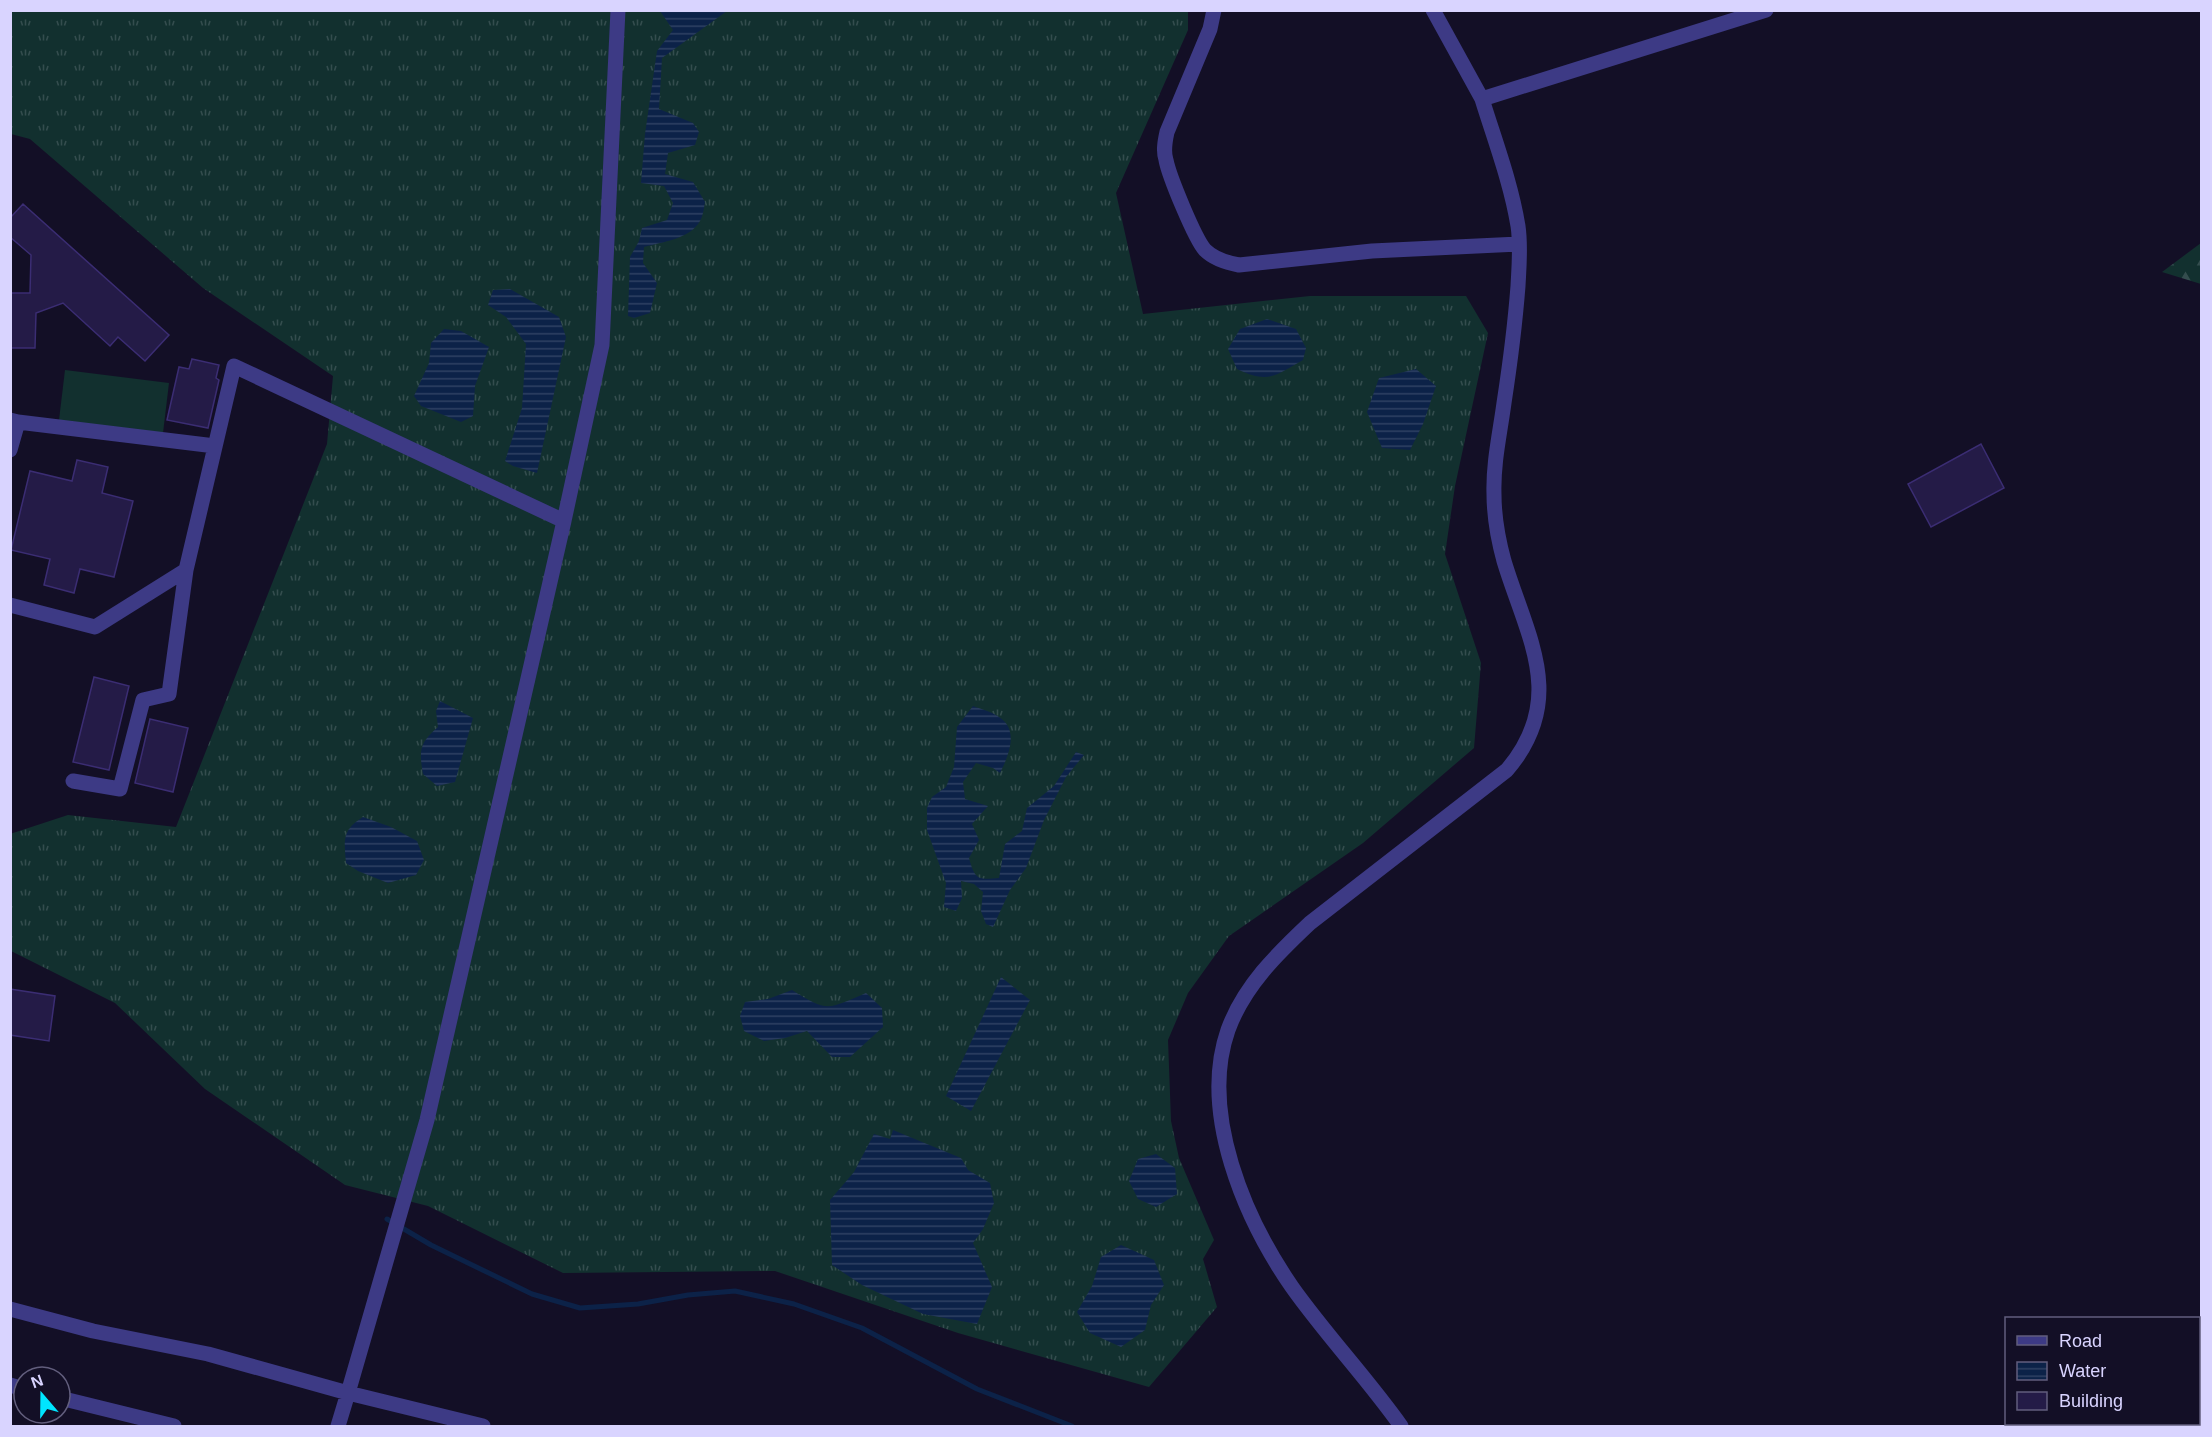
<svg xmlns="http://www.w3.org/2000/svg" width="2212" height="1437" viewBox="0 0 2212 1437" font-family="Arial,sans-serif">
	<style>
		.grass { fill: url(#grass-tufts) }
		.forest { fill: url(#forest-firs) }
		.pitch { fill: #12302f }
		.water { fill: url(#water-rules) }
		.lines { fill: none; stroke-linecap: round; stroke-linejoin: round }
		.stream { stroke: #0c2248; stroke-width: 5 }
		.building { fill: #241b47; stroke: #3b2d73; stroke-width: 1.5 }
		.minor { stroke: #3d3a85; stroke-width: 15 }
	</style>
	<defs>
		<pattern id="grass-tufts" width="24" height="20" patternUnits="userSpaceOnUse" patternTransform="scale(1.5)"><rect width="24" height="20" fill="#12302f"/><path d="M3 7l-1-3M5 7V3M7 7l1-3M15 17l-1-3M17 17v-4M19 17l1-3" fill="none" stroke="#344d4e"/></pattern>
		<pattern id="forest-firs" width="22" height="20" patternUnits="userSpaceOnUse" patternTransform="scale(1.5)"><rect width="22" height="20" fill="#12302f"/><path d="M5 1l3.5 6h-7zM16 11l3.5 6h-7z" fill="#344d4e"/></pattern>
		<pattern id="water-rules" width="6" height="5" patternUnits="userSpaceOnUse" patternTransform="scale(1.5)"><rect width="6" height="5" fill="#0c2248"/><path d="M0 2.5h6" fill="none" stroke="#2f4163"/></pattern>
	</defs>
	<rect width="100%" height="100%" fill="#130f26"/>
	<!-- grass -->
	<path class="grass" d="M11,11H1188V30L1116,193L1143,314L1310,296H1466L1488,333L1455,486L1445,554L1481,663L1474,748L1363,843L1229,936L1188,993L1168,1040L1171,1121L1179,1158L1214,1240L1203,1259L1217,1307L1149,1387L958,1333L775,1271L563,1273L428,1206L345,1185L205,1089L115,1003L11,951L10,834L68,815L176,827L327,444L333,376L203,288L30,139L11,134Z"/>
	<!-- forest -->
	<path class="forest" d="M2201,243V284L2162,272Z"/>
	<!-- pitch -->
	<path class="pitch" d="M65,370L169,383L163,433L59,420Z"/>
	<!-- water -->
	<path class="water" d="M660,11H727L662,58L659,109L693,123L699,132L695,145L668,153L665,174L693,182L705,202C704,208 703,216 700,221C690,239 662,242 644,247L643,263L657,283L650,313L634,318L628,316L630,257L639,241L642,228L667,220L673,203L664,186L641,183L645,134L657,51L673,30Z
		M510,289L559,317L566,337L537,473L513,466L505,461L522,408L526,344L506,317L488,305L493,290Z
		M1267,319L1296,329L1306,348L1303,360C1275,376 1268,384 1237,369L1228,349L1240,329Z
		M444,329L461,331L489,347L475,386L473,416L461,422L421,406L414,396L429,363L431,343Z
		M1416,369L1436,386L1423,424L1410,450L1382,448L1367,412L1379,378Z
		M440,701L473,718L455,782L437,786L423,774C419,751 419,743 438,727L436,711Z
		M973,706C981,709 992,712 999,717C1020,730 1008,757 1000,773L993,768L976,763L963,782L965,799L988,806L972,824L979,840L969,858C975,880 978,880 999,878L1005,844L1022,831L1027,808L1054,786L1076,752L1084,755L1066,777L1044,820L1026,868L1010,890L993,927L986,924L981,911L983,892L974,884L961,881L962,898L956,911L944,907L946,883L927,830V808L932,797L946,787L954,767L957,727Z
		M363,817L391,827L417,841L424,860L416,875L388,883L358,871L346,863C344,840 342,830 363,817Z
		M1001,977L1030,1000L971,1111L946,1096Z
		M792,990C828,1013 828,1009 866,993L882,1008L883,1027L850,1057H832L807,1031L785,1038L764,1041L744,1031L740,1016L745,1002L768,999Z
		M893,1130L961,1158L968,1170L990,1183L994,1203L983,1229L973,1243L992,1287L977,1324L923,1314L862,1285L832,1265L830,1200L854,1172L874,1134L890,1139Z
		M1156,1154L1175,1168L1177,1194L1156,1207L1138,1199L1129,1181L1138,1159Z
		M1121,1245L1154,1260L1164,1285L1151,1305L1145,1330L1121,1347L1090,1333L1077,1312L1092,1286L1101,1257Z"/>
	<g class="lines">
		<!-- stream -->
		<path class="stream" d="M387,1219L431,1245L532,1294L580,1308L638,1304L688,1295L735,1291L794,1304L862,1328L977,1389L1072,1426"/>
	</g>
	<!-- building -->
	<path class="building" d="M23,204L169,335L145,361L118,337L110,346L63,303L36,313L35,348H10V293H30L31,255L10,237V218Z
		M192,359L219,365L216,378L219,380L208,428L167,420L179,367L189,369Z
		M1981,444L2004,488L1931,527L1908,484Z
		M77,460L108,467L102,493L133,501L114,577L80,569L74,593L44,585L50,559L11,550L30,471L72,481Z
		M94,677L129,686L109,770L73,762Z
		M150,719L188,728L173,792L135,783Z
		M10,989L55,996L49,1041L10,1035Z"/>
	<g class="lines">
		<!-- minor -->
		<path class="minor" d="M1214,10L1210,29L1167,132C1165,141 1163,151 1166,160C1169,176 1195,239 1205,250C1214,259 1228,263 1239,265L1372,251L1519,244
			M1433,10L1482,99
			M10,420L18,422L10,450
			M18,422L215,446
			M564,521L602,345L618,10
			M10,605L95,627L186,570L234,366L564,521L427,1120L348,1393L483,1426
			M73,781L120,789L143,700L169,694L186,570
			M10,1309L93,1331L208,1354L348,1393L338,1426
			M10,1385L24,1389
			M60,1398L174,1426
			M1401,1426C1367,1378 1326,1335 1292,1287C1245,1219 1199,1113 1228,1030C1244,986 1277,954 1310,923L1507,770C1568,698 1527,637 1504,561C1498,539 1494,516 1494,494C1493,463 1500,433 1504,403C1510,364 1515,325 1518,286C1519,266 1521,246 1518,226C1511,183 1495,141 1482,99L1766,10"/>
	</g>
	<!-- border -->
	<rect width="2212" height="1437" fill="none" stroke="#d9d4ff" stroke-width="24"/>
	<!-- legend -->
	<rect x="2005" y="1317" width="195" height="108" fill="#130f26" stroke="#625e7d" stroke-width="1.5"/>
	<rect x="2017" y="1336" width="30" height="9" fill="#3d3a85" stroke="#625e7d" stroke-width="1.5"/>
	<text x="2059" y="1347" font-size="18" fill="#d9d4ff">Road</text>
	<rect x="2017" y="1362" width="30" height="18" fill="url(#water-rules)" stroke="#625e7d" stroke-width="1.5"/>
	<text x="2059" y="1377" font-size="18" fill="#d9d4ff">Water</text>
	<rect x="2017" y="1392" width="30" height="18" fill="#241b47" stroke="#625e7d" stroke-width="1.5"/>
	<text x="2059" y="1407" font-size="18" fill="#d9d4ff">Building</text>
	<!-- north arrow -->
	<g transform="translate(42 1395) rotate(340)"><circle r="28" fill="#130f26" stroke="#625e7d" stroke-width="1.5"/>
	<path d="M0-4.5L10 22L0 15L-10 22Z" fill="#00e5ff"/>
	<text y="-9" font-size="16" font-weight="bold" text-anchor="middle" fill="#d9d4ff">N</text>
	</g>
</svg>
